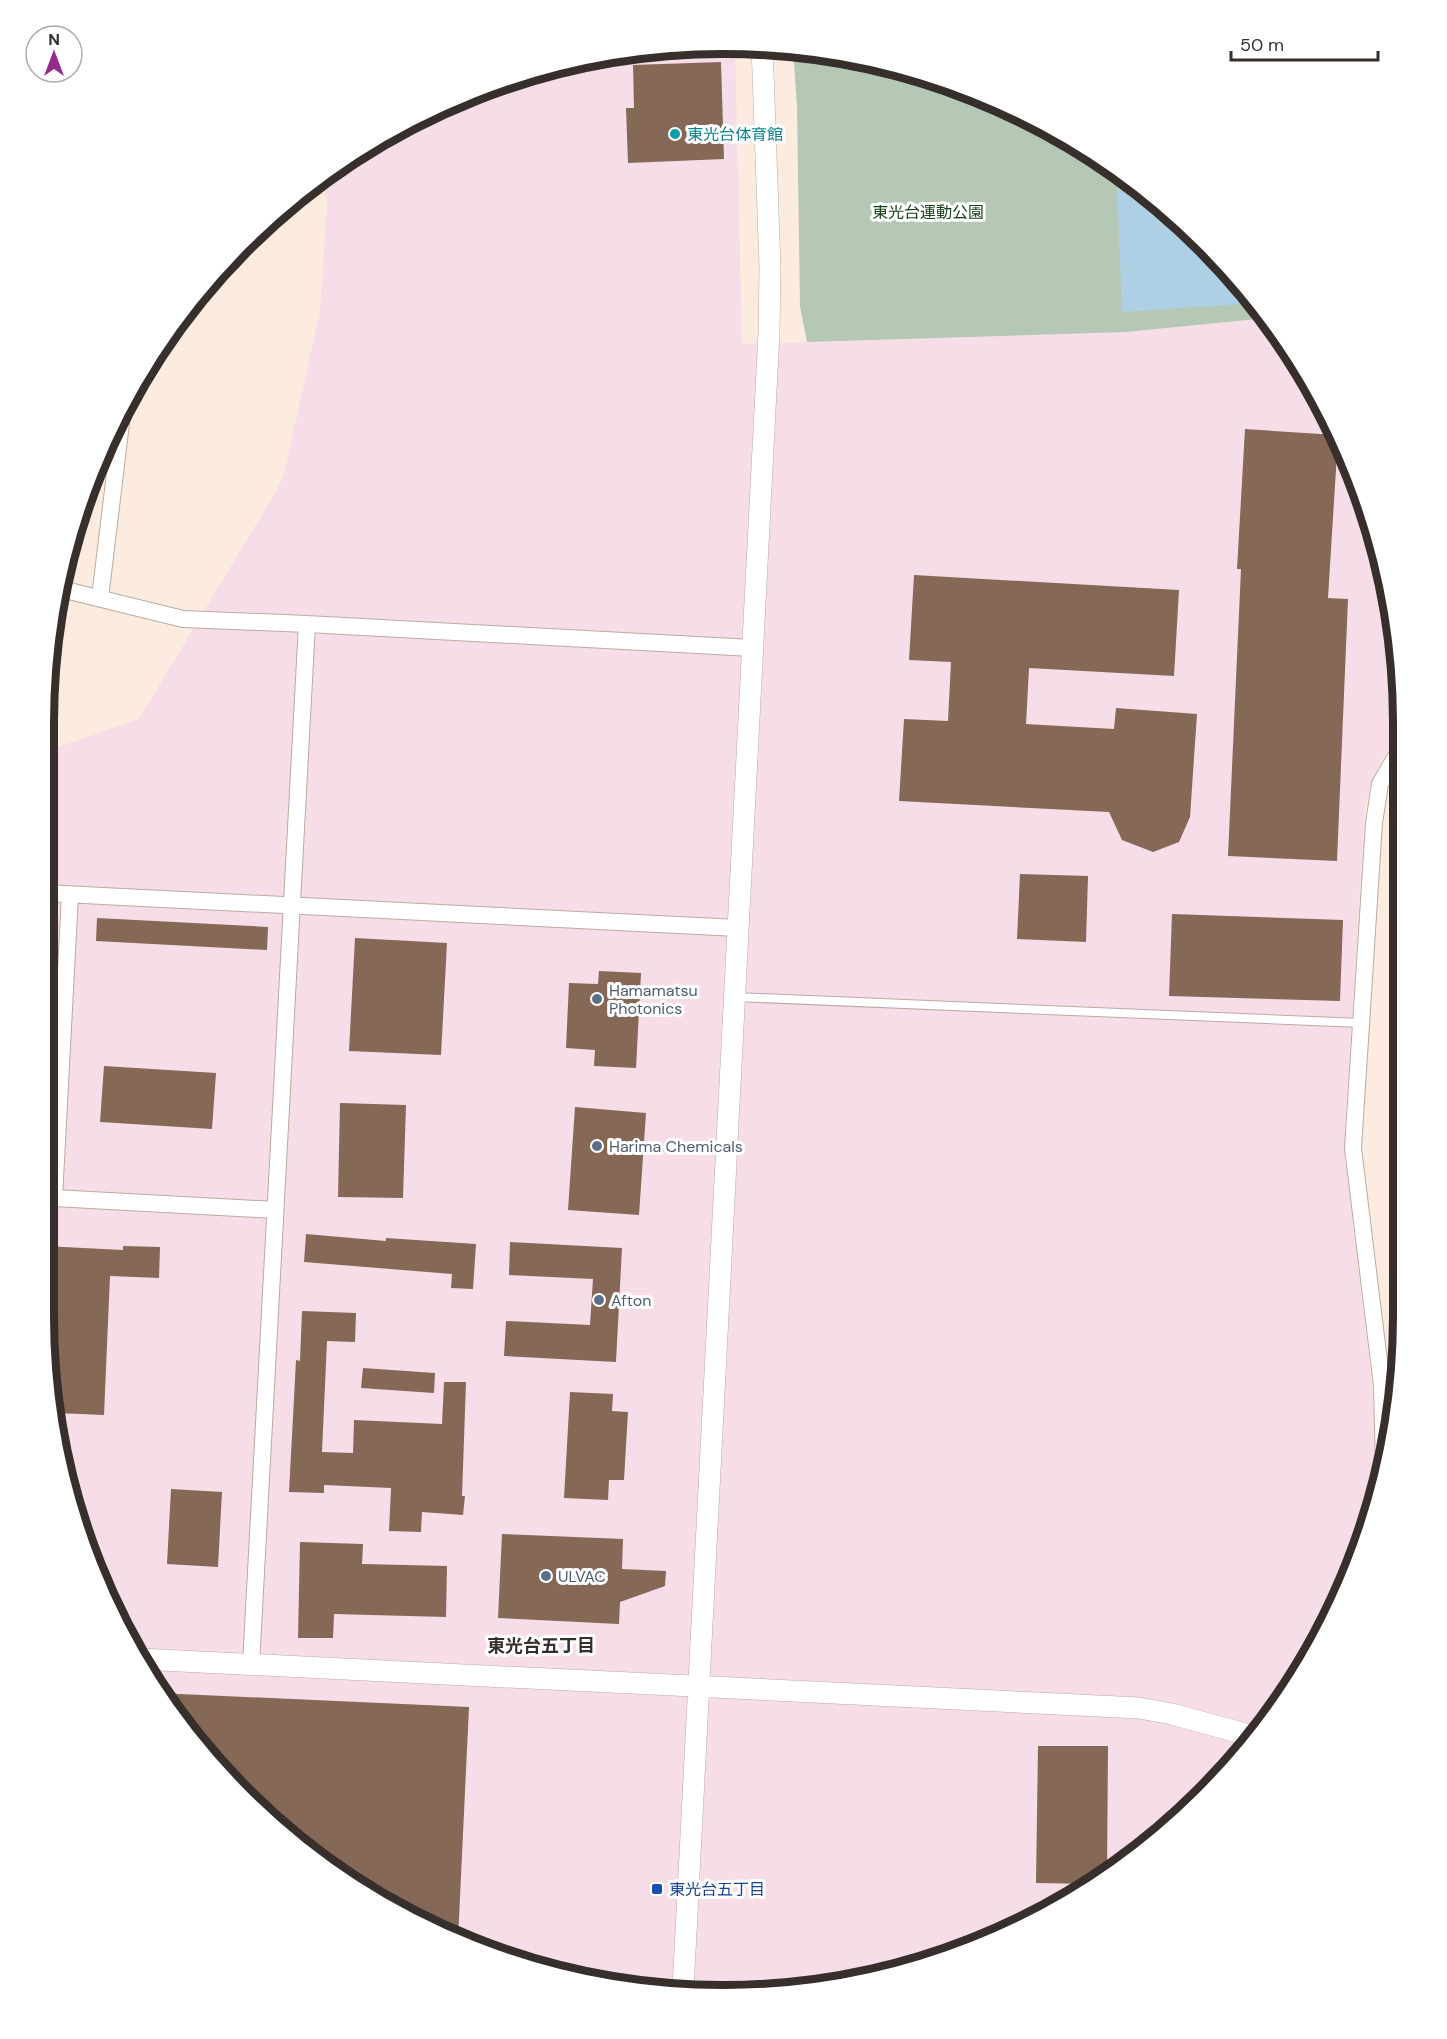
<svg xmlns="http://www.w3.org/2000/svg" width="1447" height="2039" viewBox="0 0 1447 2039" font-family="'DM Sans','Noto Sans JP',sans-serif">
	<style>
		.industrial { fill: #f6dde8 }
		.green { fill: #b5c8b5 }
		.water { fill: #aed0e4 }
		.building { fill: #856856 }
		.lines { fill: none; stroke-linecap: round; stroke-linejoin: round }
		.service-casing { stroke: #bbab9f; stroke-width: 10 }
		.minor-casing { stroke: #bbab9f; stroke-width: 18 }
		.tertiary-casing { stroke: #bbab9f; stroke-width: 22 }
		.service { stroke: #fff; stroke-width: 8 }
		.minor { stroke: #fff; stroke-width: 16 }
		.tertiary { stroke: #fff; stroke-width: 21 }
		.culture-dot { fill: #0f9aa8; stroke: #fff; stroke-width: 2 }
		.service-dot { fill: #5c6f8a; stroke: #fff; stroke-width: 2 }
		.transit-dot { fill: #1a4fb4; stroke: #fff; stroke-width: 2 }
		.labels { text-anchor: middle; stroke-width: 6; stroke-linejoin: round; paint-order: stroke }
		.culture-label { font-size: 16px; fill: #0d838f; stroke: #fff; text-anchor: start }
		.park-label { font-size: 16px; fill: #18401d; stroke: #fff }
		.service-label { font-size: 16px; fill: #4e5e75; stroke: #fff; text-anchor: start }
		.transit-label { font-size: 16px; fill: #164399; stroke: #fff; text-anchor: start }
		.neighbourhood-label { font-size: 18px; font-weight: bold; fill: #362f2b; stroke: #fff }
		.rim { fill: none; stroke: #362f2b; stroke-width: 8 }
	</style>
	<rect width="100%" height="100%" fill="#fcebdf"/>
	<!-- industrial -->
	<path class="industrial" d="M735,46L742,344L1126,332L1268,318L1289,346L1352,463L1398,634V737L1383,758L1372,782L1365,807L1345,1126V1157L1373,1395L1376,1455L1363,1538L1333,1617L1263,1730L1172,1827L1101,1881L984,1944L812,1990H634L505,1960L423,1926L275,1827L158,1693L95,1576L67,1492L44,1315V752L139,719L275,493L284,474L320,311L327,205L324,177L384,134L505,79L635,49Z"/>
	<!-- green -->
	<path class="green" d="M793,49L900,67L1025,114L1138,184L1235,275L1268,318L1126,332L807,342L800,307L797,107Z"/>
	<!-- water -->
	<path class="water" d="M1115,170L1138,184L1235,275L1256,303L1122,312L1117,184L1119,182V175H1114Z"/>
	<!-- building -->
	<path class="building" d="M721,62L724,159L628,163L626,108H634L633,65Z
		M1245,429L1336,435L1338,437L1328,598L1348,599L1337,861L1228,856L1241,569H1237Z
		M914,575L1179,590L1174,676L1029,668L1026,724L1114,729L1116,708L1197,714L1190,817L1179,842L1153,852L1122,840L1109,812L899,801L904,719L948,721L951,662L909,660Z
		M1020,874L1088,876L1086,942L1017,939Z
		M1172,914L1343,920L1340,1001L1169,996Z
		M97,918L268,927L267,950L96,941Z
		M355,938L447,943L441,1055L349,1051Z
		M599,971L641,973L636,1068L594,1066L595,1050L566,1048L569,983L598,984Z
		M104,1066L216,1073L212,1129L100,1122Z
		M340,1103L406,1105L403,1198L338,1197Z
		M575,1107L646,1113L639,1215L568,1210Z
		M306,1234L386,1241V1238L476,1244L473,1289L451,1288L452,1274L304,1262Z
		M510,1242L622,1248L616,1362L504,1356L506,1321L590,1325L593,1279L509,1275Z
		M44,1246L123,1250V1246L160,1247L159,1278L110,1276L104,1415L56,1413L44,1316Z
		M302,1311L356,1313L355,1342L327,1341L322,1452L353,1453L354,1420L442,1424L444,1382H466L462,1496H465L463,1515L422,1512L421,1532L389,1531L391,1488L324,1485V1493L289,1492L296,1360L300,1361Z
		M363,1368L435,1373L434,1393L361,1388Z
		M570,1392L613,1394L612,1411L628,1412L624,1480H609L608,1500L564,1498Z
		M171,1489L222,1492L218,1567L167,1564Z
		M502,1534L623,1539L622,1569L666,1571L665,1586L620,1602L619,1624L498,1618Z
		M300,1542L363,1544L362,1564L447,1566L446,1617L334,1614L333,1638H298Z
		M158,1693L469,1707L458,1940L423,1926L275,1827Z
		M1038,1746H1108L1107,1876L1096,1884L1036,1883Z"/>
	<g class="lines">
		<defs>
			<path id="service" d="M735,997L1361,1023"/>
			<path id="minor" d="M57,588L183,619L307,624L752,648
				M100,598L123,407
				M44,893L738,928
				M70,895L54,1198L275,1210
				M1379,1495L1384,1467L1382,1386L1353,1148L1374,823L1380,784L1398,753
				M251,1665L307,624"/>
			<path id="tertiary" d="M140,1659L1139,1708L1172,1714L1256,1737
				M683,1990L769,333L770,267L762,45"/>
		</defs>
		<!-- service casing -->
		<use href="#service" class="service-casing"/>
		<!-- minor casing -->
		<use href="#minor" class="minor-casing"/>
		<!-- tertiary casing -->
		<use href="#tertiary" class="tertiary-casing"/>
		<!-- service -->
		<use href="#service" class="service"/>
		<!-- minor -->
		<use href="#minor" class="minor"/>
		<!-- tertiary -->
		<use href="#tertiary" class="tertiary"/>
	</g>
	<!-- markers -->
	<circle class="culture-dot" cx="675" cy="134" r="6"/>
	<g class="service-dot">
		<circle cx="597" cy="999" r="6"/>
		<circle cx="597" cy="1146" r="6"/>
		<circle cx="599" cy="1300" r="6"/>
		<circle cx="546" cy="1576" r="6"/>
	</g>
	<rect class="transit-dot" x="651" y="1883" width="12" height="12" rx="3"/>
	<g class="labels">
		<!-- culture labels -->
		<g class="culture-label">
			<text x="687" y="140">東光台体育館</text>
		</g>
		<!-- park labels -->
		<g class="park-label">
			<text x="928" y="218">東光台運動公園</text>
		</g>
		<!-- service labels -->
		<g class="service-label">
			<text x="609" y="996">Hamamatsu<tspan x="609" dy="18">Photonics</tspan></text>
			<text x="609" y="1152">Harima Chemicals</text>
			<text x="611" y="1306">Afton</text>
			<text x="558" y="1582">ULVAC</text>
		</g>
		<!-- transit labels -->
		<g class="transit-label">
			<text x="669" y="1895">東光台五丁目</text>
		</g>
		<!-- neighbourhood labels -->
		<g class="neighbourhood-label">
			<text x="541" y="1652">東光台五丁目</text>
		</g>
	</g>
	<!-- crop -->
	<path d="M0 0H1447V2039H0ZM723 54H724A669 669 0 0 1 1393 723V1316A669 669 0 0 1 724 1985H723A669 669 0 0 1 54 1316V723A669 669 0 0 1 723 54Z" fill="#fff" fill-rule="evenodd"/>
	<path class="rim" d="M723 54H724A669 669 0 0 1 1393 723V1316A669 669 0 0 1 724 1985H723A669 669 0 0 1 54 1316V723A669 669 0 0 1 723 54Z"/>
	<!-- north arrow -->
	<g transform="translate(54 54)"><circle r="28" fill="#ffffff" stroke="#afacaa" stroke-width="1.5"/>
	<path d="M0-4.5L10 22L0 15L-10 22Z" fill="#952a8b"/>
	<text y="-9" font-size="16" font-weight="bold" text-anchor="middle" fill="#362f2b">N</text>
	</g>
	<!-- scale -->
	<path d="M1231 51v9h147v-9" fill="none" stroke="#362f2b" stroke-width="3"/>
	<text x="1240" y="51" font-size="18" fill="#362f2b" stroke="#ffffff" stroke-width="4.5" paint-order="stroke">50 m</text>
</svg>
